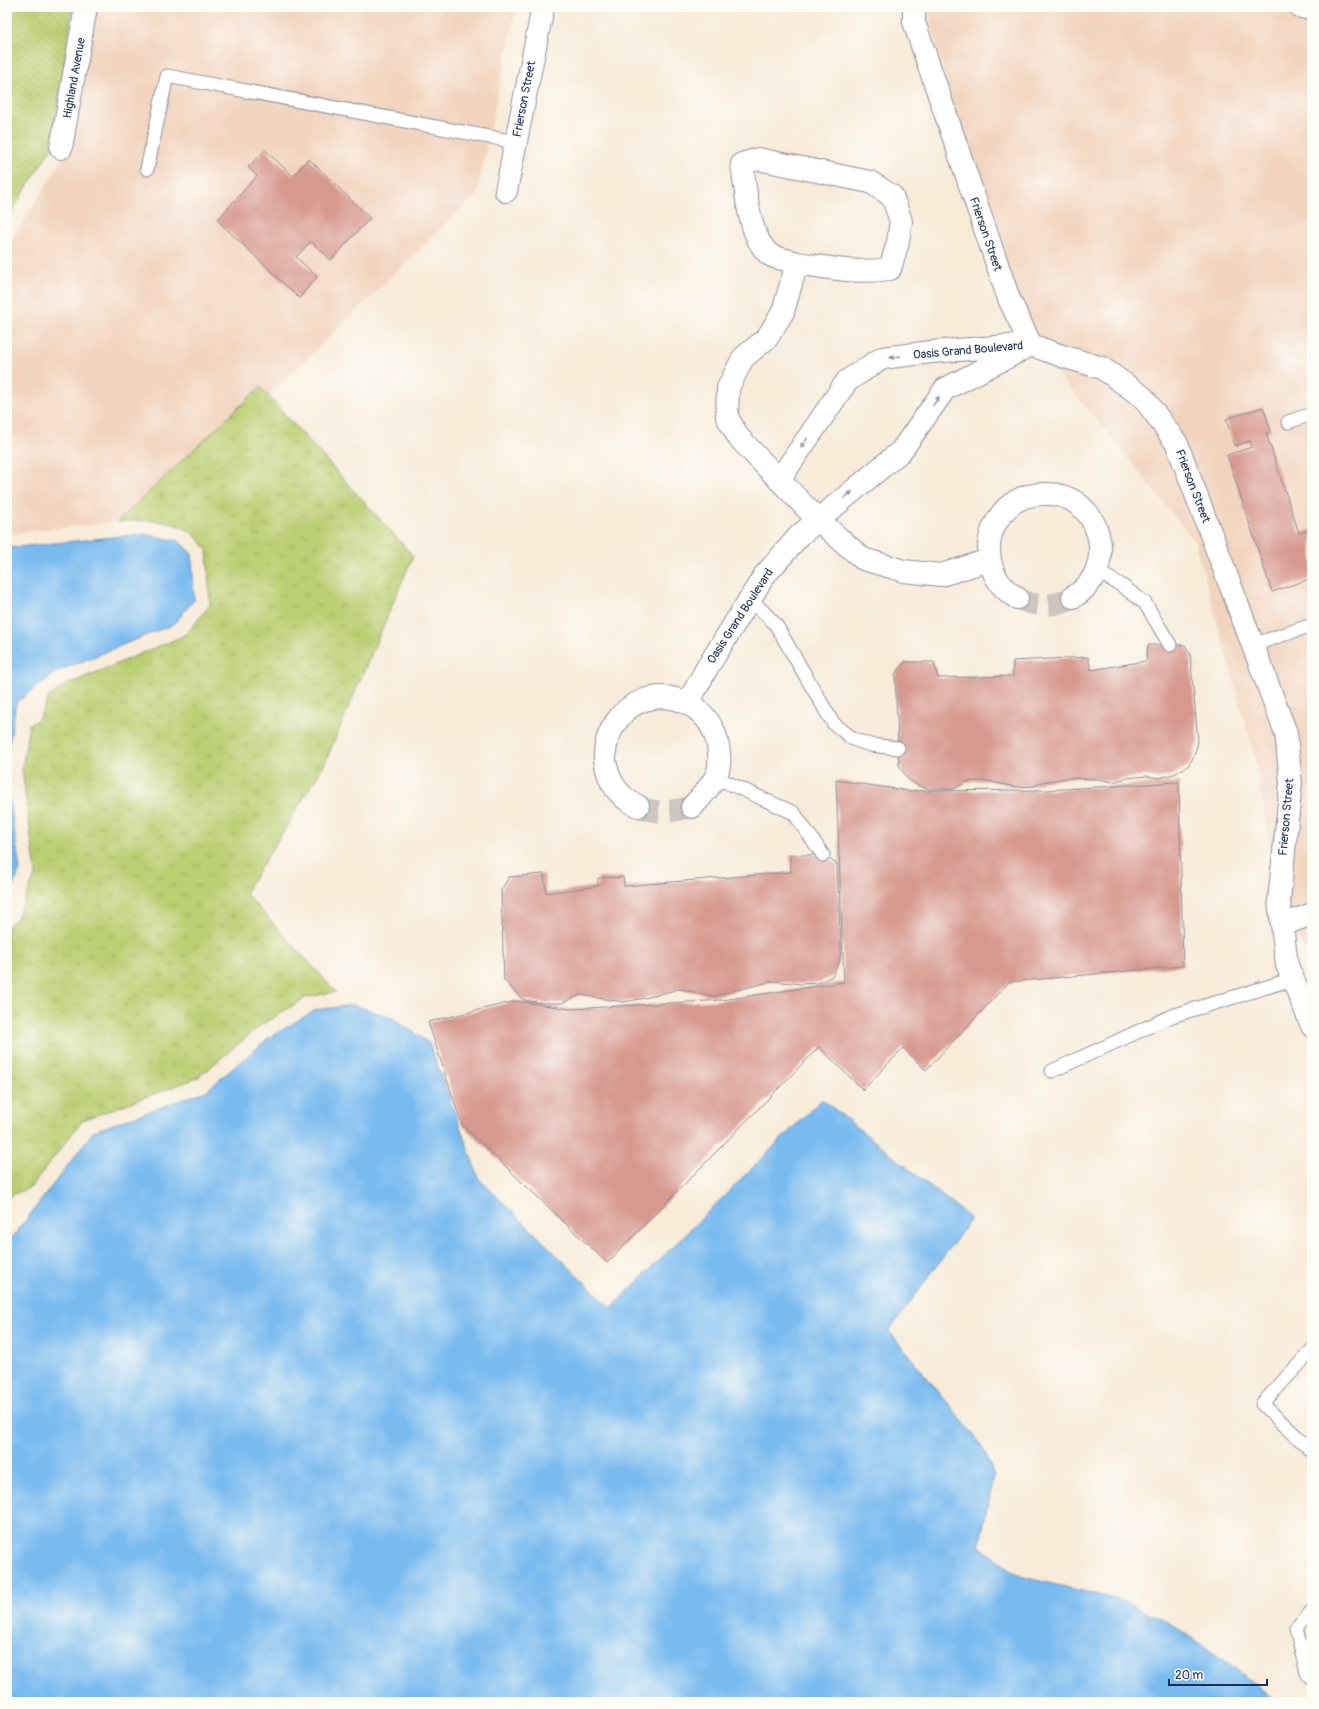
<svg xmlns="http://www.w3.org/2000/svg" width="1319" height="1709" viewBox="0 0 1319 1709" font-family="Pangolin,sans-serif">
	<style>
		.built { fill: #f2d4be }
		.grass { fill: url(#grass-tufts); stroke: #6b7e68 }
		.park { fill: url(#park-dots); stroke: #6b7e68 }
		.water { fill: #7abbef; stroke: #4a75a6 }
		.building { fill: #d7998f }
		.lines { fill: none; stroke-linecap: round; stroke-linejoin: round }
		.street-tunnel { stroke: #ccc5c0; stroke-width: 22; stroke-dasharray: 22 11; stroke-linecap: butt }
		.lane-casing { stroke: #8a8d9b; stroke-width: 15 }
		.street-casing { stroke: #8a8d9b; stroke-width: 24 }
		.lane { stroke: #fff; stroke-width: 13 }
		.street { stroke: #fff; stroke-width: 22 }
		.oneway { fill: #8d97ae }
		.labels { text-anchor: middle; stroke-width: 3.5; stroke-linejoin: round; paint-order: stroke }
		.street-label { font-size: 12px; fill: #1b2f5e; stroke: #fdfcf7 }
	</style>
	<defs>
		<pattern id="grass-tufts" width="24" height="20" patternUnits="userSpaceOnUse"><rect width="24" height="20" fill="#bbce71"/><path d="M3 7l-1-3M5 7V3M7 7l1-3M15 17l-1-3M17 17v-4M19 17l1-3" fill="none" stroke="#a0b164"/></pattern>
		<pattern id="park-dots" width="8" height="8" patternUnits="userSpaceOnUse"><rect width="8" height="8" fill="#bbce71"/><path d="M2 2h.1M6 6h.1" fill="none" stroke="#a0b164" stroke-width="1.8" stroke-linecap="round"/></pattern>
	</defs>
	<rect width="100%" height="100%" fill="#fdfcf7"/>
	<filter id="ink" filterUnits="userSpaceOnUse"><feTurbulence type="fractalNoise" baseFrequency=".025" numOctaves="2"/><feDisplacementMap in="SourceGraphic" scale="8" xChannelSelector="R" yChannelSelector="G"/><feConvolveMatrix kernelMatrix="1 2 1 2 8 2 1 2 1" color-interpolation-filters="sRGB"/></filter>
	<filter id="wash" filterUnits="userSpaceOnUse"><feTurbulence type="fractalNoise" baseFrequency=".012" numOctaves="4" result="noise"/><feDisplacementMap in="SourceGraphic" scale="16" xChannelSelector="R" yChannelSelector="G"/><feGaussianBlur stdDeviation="0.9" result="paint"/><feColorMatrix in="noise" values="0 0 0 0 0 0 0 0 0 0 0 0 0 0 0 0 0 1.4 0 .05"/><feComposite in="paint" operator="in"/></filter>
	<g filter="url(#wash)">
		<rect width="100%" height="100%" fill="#f8ebd8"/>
		<!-- built -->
		<path class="built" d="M90,7H516L477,194L268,396L259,387L117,522L12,533L7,530V293L11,279L7,273V247L68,151Z
			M927,7H1312V963L1282,911L1254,754L1195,542L1108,433L1005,314Z"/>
		<!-- grass -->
		<path class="grass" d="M260,387L413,556L324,765L245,893L336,992L307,997L261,1025L197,1078L83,1120L31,1187L7,1197V927L17,918L36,873L22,769L29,724L38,720L49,697L66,685L181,637L187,633L210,605L207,549C201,543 196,535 189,531C170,518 138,520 117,522Z"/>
		<!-- park -->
		<path class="park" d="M7,7H73L51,149L7,218Z"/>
		<!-- water -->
		<path class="water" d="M143,534L179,541L192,554L194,600L174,624L56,672L16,703L7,756V548Z
			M7,782L20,870L7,900Z
			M353,1005L391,1017L429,1043L479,1179L611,1308L822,1099L971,1219L889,1331L982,1445L994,1476L979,1546L1019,1576L1124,1601L1171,1624L1230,1664L1276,1702H7V1239L13,1237L94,1131L206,1091L270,1037L316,1010Z"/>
		<g id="blocks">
			<!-- building -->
			<path class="building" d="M265,150L293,176L309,159L370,218L331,260L311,241L296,257L317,277L299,298L217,220L257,176L248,167Z
				M1263,407L1271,431L1266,433L1299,533L1312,529V578L1272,592L1227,455L1252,447L1250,441L1235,446L1226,419Z
				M1148,645H1185L1190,653L1198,742L1194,756L1188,766L1174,774L1159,778L1147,776L1126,778L1114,782L1098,779L1068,778L1043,782L1034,786L1016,787L988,781H974L967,782L954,789H930L918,786L907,778L899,765L895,674L905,662H934L938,678L1013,676V661L1088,657L1091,670L1146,661Z
				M836,780L908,791L1048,790L1179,782L1183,966L1009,982L926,1070L903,1048L863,1090L819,1047L607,1263L462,1125L428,1022L516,1001L571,1009L722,1000L844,982Z
				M790,855H823L837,864L841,950L839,963L832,976L819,983L801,984L773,981L714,996L679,989L645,998L623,1002L580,995L562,1003H543L523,1000L504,980L501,890L509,877L544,874L546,893L598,886V878L623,877L624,886L791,872Z"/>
		</g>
	</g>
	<g filter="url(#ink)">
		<use href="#blocks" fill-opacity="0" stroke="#8a8d9b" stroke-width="1"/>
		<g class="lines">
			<!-- street-tunnel -->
			<path class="street-tunnel" d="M1017,598C1035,608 1056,607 1073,597
				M638,806C656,815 673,811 692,807"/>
			<defs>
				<path id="lane" d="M147,169L167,76L516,142
					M1288,422L1312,414
					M1096,571L1121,585L1145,603L1170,645
					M750,598L776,625L833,723L853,739L870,745L898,748
					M1253,645L1312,625
					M715,777L794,813L823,855
					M1052,1071L1172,1016L1293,979
					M1312,1350L1262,1404L1312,1451
					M1312,1611L1296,1628L1307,1673L1312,1679"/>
				<path id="street" d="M914,7V22L1009,299L1031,345L1062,356L1102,368L1143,397L1177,444L1286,733L1291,783L1279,901L1287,965L1312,1026
					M1301,7L1312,9
					M61,148L86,7
					M506,191L543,7
					M797,263C790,260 777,259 770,255C748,237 746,190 742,164L758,159L870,182L892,196L901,221L898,242L890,269C857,274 830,268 797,263L783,312L767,338L743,358L728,388L727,417L739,438L818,520L863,559L904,571L941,575L989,560
					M779,480L847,381L882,358L931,352L1022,345
					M1017,598C998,587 989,569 989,548C989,533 997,517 1008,507C1018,498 1030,494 1044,494C1100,491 1122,569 1073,597
					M688,703L707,668L764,576L800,535L901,451L945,389L1031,345
					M638,806C619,798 607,780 605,759C604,745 608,734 616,722C645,679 710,695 718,746C720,756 720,769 715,778C709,789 700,798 692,807
					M1282,925L1312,914"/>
			</defs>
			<!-- lane casing -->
			<use href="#lane" class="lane-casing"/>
			<!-- street casing -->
			<use href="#street" class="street-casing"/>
			<!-- lane -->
			<use href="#lane" class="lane"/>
			<!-- street -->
			<use href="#street" class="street"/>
		</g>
		<!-- one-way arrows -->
		<defs><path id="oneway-solid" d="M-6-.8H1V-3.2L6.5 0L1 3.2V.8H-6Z"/></defs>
		<g class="oneway">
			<use href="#oneway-solid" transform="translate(895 357) rotate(172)"/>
			<use href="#oneway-solid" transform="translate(936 401) rotate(-55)"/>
			<use href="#oneway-solid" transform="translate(804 443) rotate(125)"/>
			<use href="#oneway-solid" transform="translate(848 495) rotate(-39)"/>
		</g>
	</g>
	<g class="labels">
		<!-- street labels -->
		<g class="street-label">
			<text transform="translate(74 78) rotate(-80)" y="4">Highland Avenue</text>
			<text transform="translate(524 99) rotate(-79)" y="4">Frierson Street</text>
			<text transform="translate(986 234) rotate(71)" y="4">Frierson Street</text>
			<text transform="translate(968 350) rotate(-5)" y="4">Oasis Grand Boulevard</text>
			<text transform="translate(1193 486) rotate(69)" y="4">Frierson Street</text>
			<text transform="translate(740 616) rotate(-57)" y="4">Oasis Grand Boulevard</text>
			<text transform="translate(1286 817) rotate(-85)" y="4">Frierson Street</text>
		</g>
	</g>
	<!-- margin -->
	<rect width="1319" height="1709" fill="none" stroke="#fdfcf7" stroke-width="24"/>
	<!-- scale -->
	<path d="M1169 1679v6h98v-6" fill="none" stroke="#1b2f5e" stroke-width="2"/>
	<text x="1175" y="1679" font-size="12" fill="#1b2f5e" stroke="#fdfcf7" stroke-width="3" paint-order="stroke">20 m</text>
</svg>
